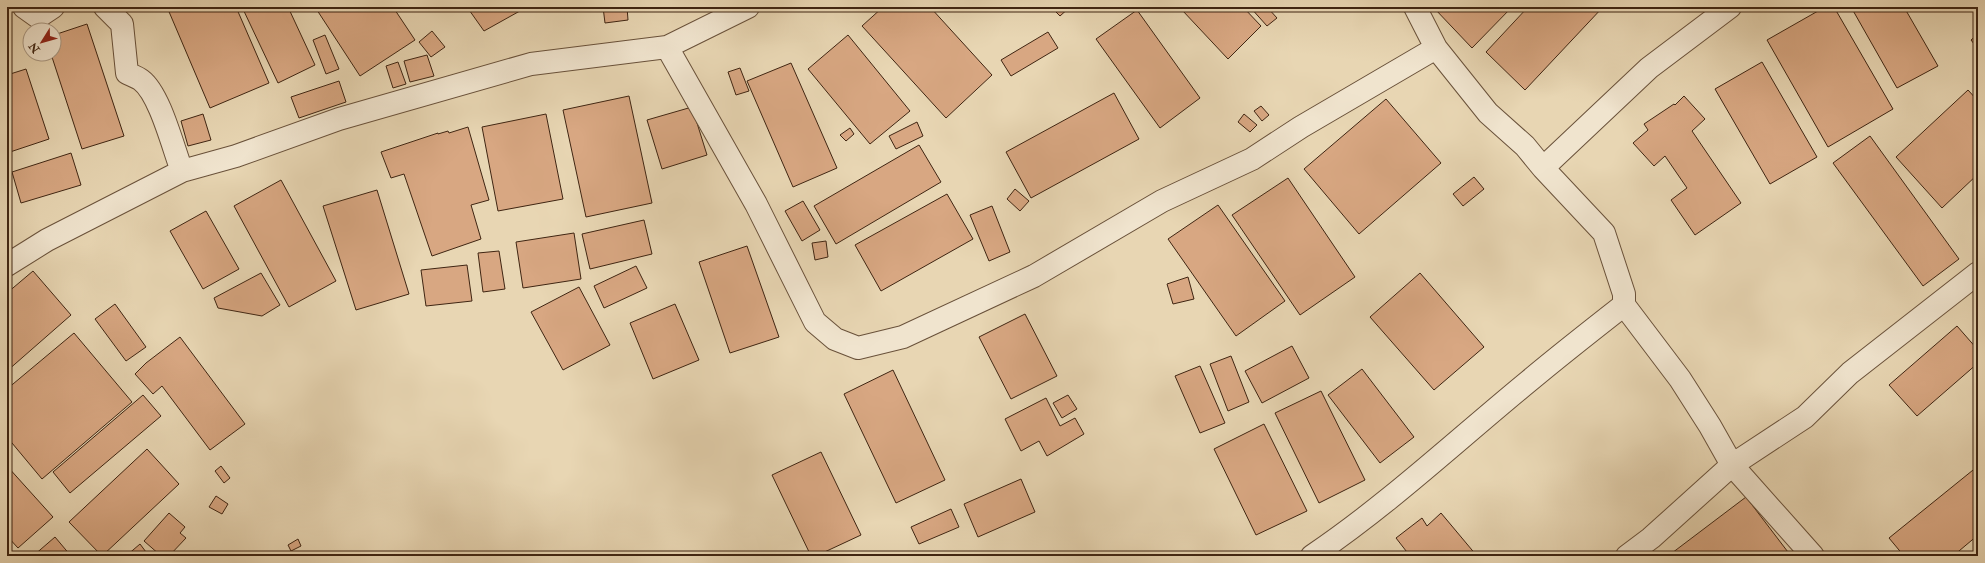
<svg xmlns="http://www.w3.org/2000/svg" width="1985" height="563" viewBox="0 0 1985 563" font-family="'IM FELL Double Pica',serif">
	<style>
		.building { fill: #d8a782; stroke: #3f2512 }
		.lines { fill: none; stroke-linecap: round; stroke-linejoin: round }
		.street-casing { stroke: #69513a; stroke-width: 24 }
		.street { stroke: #f0e4ce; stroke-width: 22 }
	</style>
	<rect width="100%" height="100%" fill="#e8d6b3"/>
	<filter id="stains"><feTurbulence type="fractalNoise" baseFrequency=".005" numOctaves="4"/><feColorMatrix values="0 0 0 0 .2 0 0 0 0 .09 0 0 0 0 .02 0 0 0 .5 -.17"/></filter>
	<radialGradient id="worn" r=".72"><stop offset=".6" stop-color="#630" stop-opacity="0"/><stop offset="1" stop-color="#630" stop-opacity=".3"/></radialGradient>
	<!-- building -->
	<path class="building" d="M167,7H236L269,83L210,108Z
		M242,7H288L315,65L278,83Z
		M315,7H393L415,40L360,76Z
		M467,7H527L484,31Z
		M603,7H627L628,20L605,23Z
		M883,7H930L992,75L946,118L862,26Z
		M1051,7H1070L1060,16Z
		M1185,7H1243L1261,26L1228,59L1182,10Z
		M1250,7H1267L1277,18L1267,26Z
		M1435,7H1512L1472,48L1434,8Z
		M1528,7H1603L1525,90L1486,52Z
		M1825,7H1834L1893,109L1828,147L1767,40Z
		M1851,7H1904L1938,66L1897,88Z
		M1137,10L1200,98L1160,128L1096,39Z
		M87,24L124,136L82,149L51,54H54V35Z
		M432,31L445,47L431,57L419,42Z
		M1048,32L1058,48L1011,76L1001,60Z
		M1978,34V49L1971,40Z
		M325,35L339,69L326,74L313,40Z
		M848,35L910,111L870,144L808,69Z
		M427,55L434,76L410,82L404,61Z
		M398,62L406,84L393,88L386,66Z
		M1762,62L1817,157L1770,184L1715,89Z
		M791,63L837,168L793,187L747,81Z
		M740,68L749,91L736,95L728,72Z
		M26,69L49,139L7,153V75Z
		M339,81L346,102L299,118L291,97Z
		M1968,90L1978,101V174L1942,208L1896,157Z
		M1114,93L1139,139L1031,198L1006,152Z
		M629,96L652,203L586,217L563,110Z
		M1684,96L1705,119L1692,131L1741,203L1695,235L1671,200L1687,188L1665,156L1654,166L1633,143L1648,130L1644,124L1674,104L1675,105Z
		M1386,99L1441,163L1359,234L1304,169Z
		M1261,106L1269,115L1262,121L1254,111Z
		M692,107L707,155L662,169L647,120Z
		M203,114L211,140L188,146L181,121Z
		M546,114L563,199L498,211L482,127Z
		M1244,114L1257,125L1250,132L1238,122Z
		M917,122L923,136L896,149L889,136Z
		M468,127L489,200L471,205L481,239L432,256L404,174L391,178L381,152L438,133V134L448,131L449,133Z
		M850,128L854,134L846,141L840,135Z
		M1870,136L1959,259L1923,286L1833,163Z
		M919,145L941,182L836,244L814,206Z
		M71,153L81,185L21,203L12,172Z
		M1474,177L1484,189L1463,206L1453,194Z
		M1288,178L1355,277L1300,315L1232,215Z
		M281,180L336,281L289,307L234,206Z
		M1015,189L1029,201L1020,211L1007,199Z
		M377,190L409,294L356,310L323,206Z
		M947,194L973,239L881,291L855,245Z
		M803,201L820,230L802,241L785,211Z
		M1218,205L1285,301L1236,336L1168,239Z
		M992,206L1010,252L989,261L970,215Z
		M206,211L239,269L203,289L170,231Z
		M644,220L652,254L590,269L582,234Z
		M574,233L581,279L523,288L516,242Z
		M826,241L828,257L815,260L812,243Z
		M747,246L779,337L730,353L699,262Z
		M499,251L505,289L483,292L478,253Z
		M467,265L472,301L426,306L421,270Z
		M636,266L647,288L604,308L594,286Z
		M33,271L71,315L7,371V293Z
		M261,273L280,305L262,316L218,308L214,298Z
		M1420,273L1484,347L1434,390L1370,317Z
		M1188,277L1194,299L1173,304L1167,284Z
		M579,287L610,345L563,370L531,312Z
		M115,304L146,347L126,361L95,319Z
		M675,304L699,360L653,379L630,323Z
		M1025,314L1057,376L1011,399L979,337Z
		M1957,326L1978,350V363L1917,416L1889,385Z
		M74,333L132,402L42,479L7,437V389Z
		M180,337L245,424L210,450L162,386L153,394L135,374L146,363Z
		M1292,346L1309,378L1262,403L1245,371Z
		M1231,356L1249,402L1228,411L1210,364Z
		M1200,366L1225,423L1200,433L1175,376Z
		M1362,369L1414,437L1380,463L1328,395Z
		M893,370L945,480L896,503L844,394Z
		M1321,391L1365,480L1319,503L1275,413Z
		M143,395L161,416L70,493L53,472Z
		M1068,395L1077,409L1062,418L1053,403Z
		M1046,398L1060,426L1075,418L1084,434L1047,456L1039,441L1021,451L1005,419Z
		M1264,424L1307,511L1256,535L1214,449Z
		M147,449L179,484L102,556L69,522Z
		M821,452L861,535L816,556H811L772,475Z
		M7,466L53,517L18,548L7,536Z
		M221,466L230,478L224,483L215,471Z
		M1978,466V535L1953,556H1904L1889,538Z
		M1021,479L1035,512L978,537L964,504Z
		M216,496L228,504L222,514L209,507Z
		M1746,497L1791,556H1668Z
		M951,509L959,527L919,544L911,527Z
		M169,513L185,527L180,533L186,538L169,556L163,552L160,555L144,541Z
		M1441,513L1477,556H1410L1396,538L1422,518L1427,526Z
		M55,537L71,556H33Z
		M298,539L301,546L291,551L288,545Z
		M140,544L149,556H126Z"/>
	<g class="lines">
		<defs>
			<path id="street" d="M24,7L38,17L53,7
				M105,7L122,24L127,73C131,75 137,77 141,80C160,94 173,148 182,171
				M1415,7L1436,48L1488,113L1525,146L1543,168L1604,233L1624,294V305L1680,379L1710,426L1732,465L1813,556
				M667,47L756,204L815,322L835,339L858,348L903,337L1034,276L1162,201L1252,159L1301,127L1436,48
				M1543,168L1649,68L1730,7
				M7,265L47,240L182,171L236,156L339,119L531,64L667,47L748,7
				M1312,556C1389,504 1457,440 1529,381C1560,355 1592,330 1624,305
				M1627,556L1651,538L1732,465L1805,417L1850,373L1978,273"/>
		</defs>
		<!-- street casing -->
		<use href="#street" class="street-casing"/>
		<!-- street -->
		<use href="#street" class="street"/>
	</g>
	<!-- margin -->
	<rect width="1985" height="563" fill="none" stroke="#e8d6b3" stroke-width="24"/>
	<rect x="8" y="8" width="1969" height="547" fill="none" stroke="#3f2512" stroke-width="2"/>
	<rect x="12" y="12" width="1961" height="539" fill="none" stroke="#3f2512"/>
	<!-- north arrow -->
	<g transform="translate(42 42) rotate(233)"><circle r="19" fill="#f0e4ce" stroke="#a99883"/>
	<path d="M0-3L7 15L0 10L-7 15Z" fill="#8f2418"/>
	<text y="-6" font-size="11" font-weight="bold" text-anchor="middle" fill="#3f2512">N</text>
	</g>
	<rect width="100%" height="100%" filter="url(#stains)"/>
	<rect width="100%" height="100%" fill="url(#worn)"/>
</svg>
